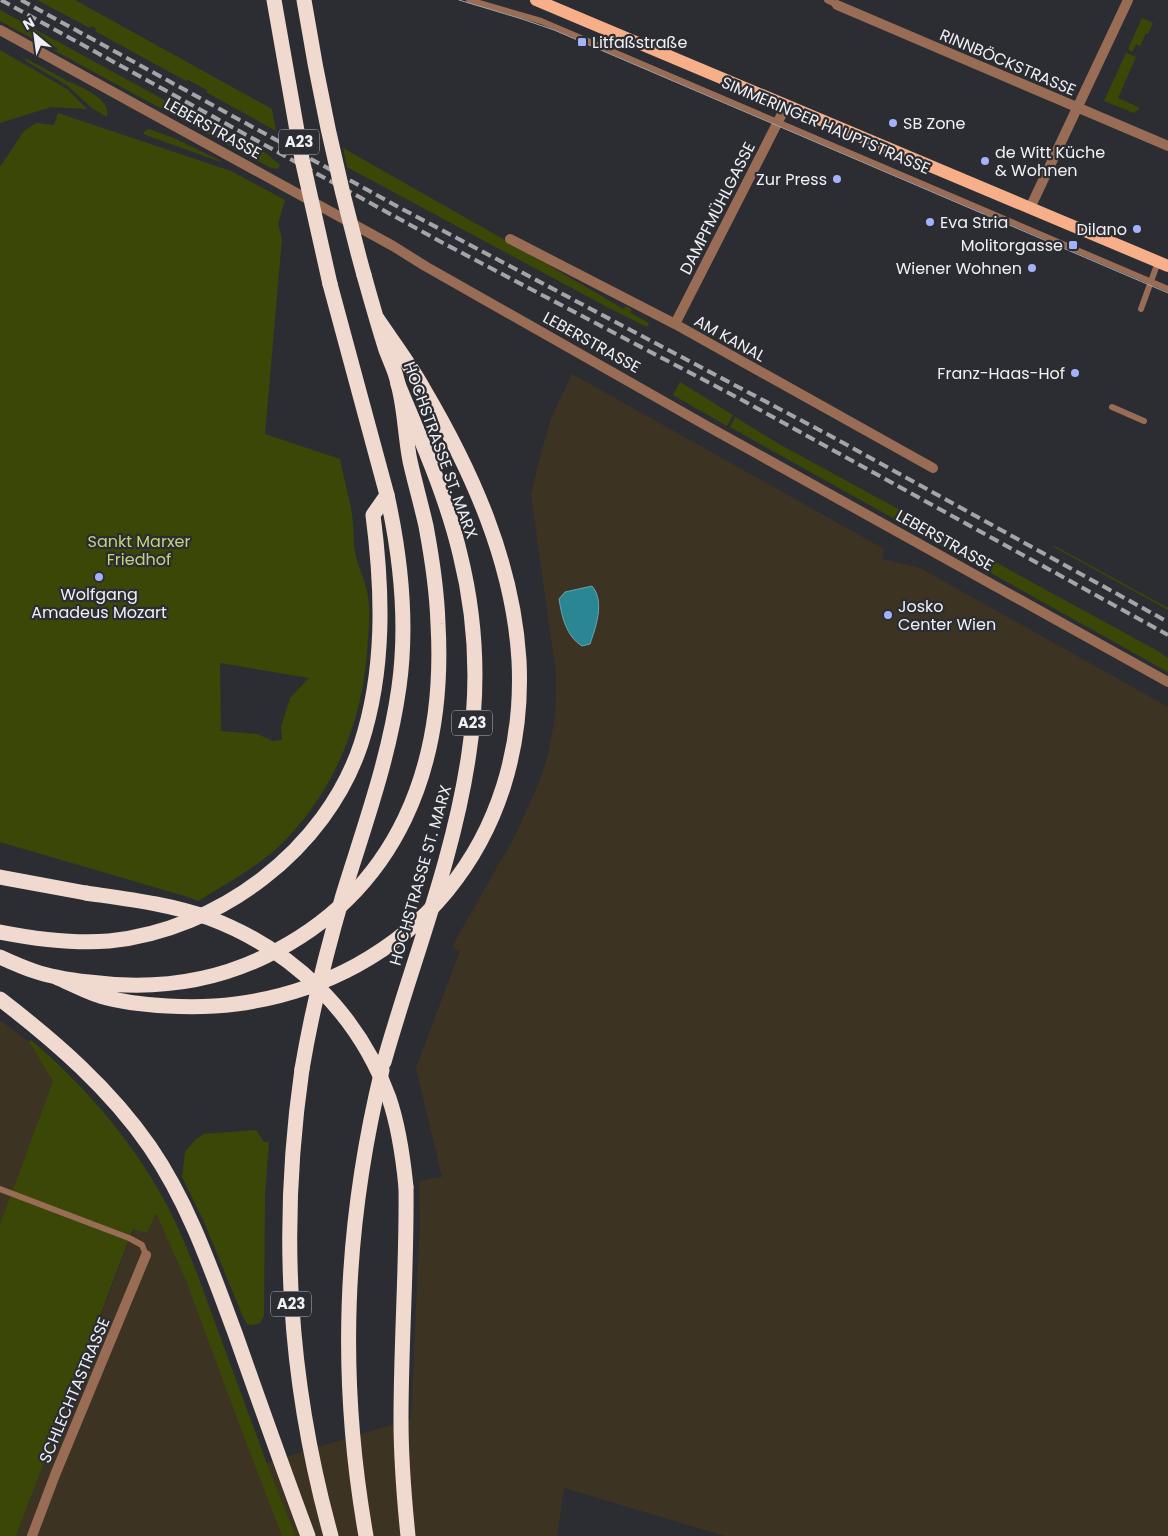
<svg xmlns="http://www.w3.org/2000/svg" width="1168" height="1536" viewBox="0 0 1168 1536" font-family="Poppins,sans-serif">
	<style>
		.industrial { fill: #3d3323 }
		.green { fill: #3b4707; fill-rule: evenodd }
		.water { fill: #2b8693; stroke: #66a6b0 }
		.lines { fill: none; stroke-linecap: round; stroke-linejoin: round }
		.service { stroke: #986c55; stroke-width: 6 }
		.minor { stroke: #986c55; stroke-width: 10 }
		.tertiary { stroke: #986c55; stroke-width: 10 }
		.primary { stroke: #f6af89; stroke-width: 12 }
		.motorway { stroke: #f0dacf; stroke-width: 15 }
		.tram { stroke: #a4a4a9; stroke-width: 1 }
		.rail { stroke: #a4a4a9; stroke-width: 4; stroke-dasharray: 10 5; stroke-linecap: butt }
		.motorway-bridge { stroke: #f0dacf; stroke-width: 15 }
		.poi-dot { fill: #a3b2fd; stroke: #2c2d33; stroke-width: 2 }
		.labels { text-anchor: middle; stroke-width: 4.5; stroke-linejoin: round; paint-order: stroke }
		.shield { fill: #2c2d33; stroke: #b5b6ba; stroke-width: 1 }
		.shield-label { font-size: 15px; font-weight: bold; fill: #f0f0f4 }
		.poi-label { font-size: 16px; fill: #f0f0f4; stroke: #2c2d33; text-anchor: start }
		.street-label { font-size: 16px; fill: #f0f0f4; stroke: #2c2d33 }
		.park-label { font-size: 16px; fill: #bfd57d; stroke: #2c2d33 }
	</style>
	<rect width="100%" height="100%" fill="#2c2d33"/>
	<!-- industrial -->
	<path class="industrial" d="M572,374L884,549L882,559L920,568L1168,707V1536H725L564,1488L557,1536H16L134,1229L147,1233L156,1212L187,1283L263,1464L411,1419L420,1223L419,1181L442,1177L416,1068L460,951L453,948L455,941L516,834L538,785L548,755L554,723L556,697V673L531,495L542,449L552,416Z
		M0,1020L29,1042L53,1081L0,1224Z"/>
	<!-- green -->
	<path class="green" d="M37,0H75L272,109L276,131L206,92L207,90L188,80L186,81L95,31L96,29L92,26L90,28Z
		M0,10L168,102L184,111L183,113L191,118L193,116L252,148L254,146L267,154L280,165L277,169L269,167L0,21Z
		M1142,18L1153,23L1148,34L1146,33L1140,46L1136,44L1132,52L1128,49Z
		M0,50L67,89L87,109L51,107L0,123Z
		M1126,53L1136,57L1118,98L1140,108L1134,113L1104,101Z
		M25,58L66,80V82L68,81C82,88 111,98 107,117L92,108L68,86L26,61Z
		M58,113L231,171L285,200L278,224L282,238L265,434L340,459C344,480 351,502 353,523C354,533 353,543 355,553C359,570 368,586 369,604C370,615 369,627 368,638C365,718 334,796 274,851C250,871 224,885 198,901L188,897L0,842V167L24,131L36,123L54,125ZM220,663L309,678L290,698L281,727L282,740L273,741L257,734L221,731Z
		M149,129L176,139L221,161V162L143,134L146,130Z
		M343,148L545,263L615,304L623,309L626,306L631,309V313L649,323L647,327L607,307L347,167Z
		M680,382L733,415L727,426L673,395Z
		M735,417L779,444L1156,650L1168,658V672L730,427Z
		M1055,546L1168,608V610L1054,547Z
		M31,1040C80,1082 125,1132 158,1189C182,1230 198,1276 214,1320C241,1392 266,1465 296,1536H282L238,1421L187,1283L156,1213L147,1233L133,1229L16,1536H0V1224L53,1081L29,1042Z
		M256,1130L264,1142H269L265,1195L264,1316L260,1323L253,1325L247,1324L243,1317L204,1222L182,1177L185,1152L196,1139L204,1134Z"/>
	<!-- water -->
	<path class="water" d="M592,586C605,601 596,627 590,644L582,646C566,636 562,617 559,599L565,592Z"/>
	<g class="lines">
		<!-- service -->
		<path class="service" d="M469,0L541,21L1168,289
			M827,0L837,5
			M1141,309L1158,262
			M1112,407L1144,421
			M0,1189L129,1238L142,1245L146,1255"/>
		<!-- minor -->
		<path class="minor" d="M837,5L1168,146
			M1030,208L1128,0
			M510,239L675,324L933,468
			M675,324L786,106
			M32,1536L55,1475L146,1255"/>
		<!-- tertiary -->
		<path class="tertiary" d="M0,30L393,246L425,266L707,426L1168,682"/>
		<!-- primary -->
		<path class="primary" d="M536,0L1168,266"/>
		<!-- motorway -->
		<path class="motorway" d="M0,877L86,893
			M0,932C36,939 72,944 109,941C219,930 326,850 361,744C385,670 383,592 373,515L387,495L330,284
			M0,957C11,962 22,967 34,971C51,977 71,980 89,982C150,990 211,983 266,956C399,891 446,765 438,624C437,592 432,558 426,526C421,504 415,483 410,461C405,436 405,409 398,384C396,372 390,361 386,350C378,325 371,300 364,275
			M56,977C70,983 85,991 100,996C138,1007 197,1009 236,1004C414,980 528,839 519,660C513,562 472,471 423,388C409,363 392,341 376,317
			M0,999C56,1042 110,1089 150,1147C189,1204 211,1269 235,1333C259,1401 283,1469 308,1536
			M302,1069C279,1229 288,1380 331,1536
			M406,1187C407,1264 401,1341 401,1419C401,1458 404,1497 408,1536
			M366,1536C338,1377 344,1227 382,1070"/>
		<!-- tram -->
		<path class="tram" d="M459,0L522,19L554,30L1168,293"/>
		<!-- rail -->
		<path class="rail" d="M1,0L443,243L742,400L1168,635
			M21,0L404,210L827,434L1168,622"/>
		<!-- motorway-bridge -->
		<path class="motorway-bridge" d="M274,0L302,159L330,284
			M304,0C319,93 339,185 364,275
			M86,893C127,899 170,904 209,918C292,949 359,1014 389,1098C399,1127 403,1157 406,1187
			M384,1062C413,959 454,858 469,753C479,687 476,618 460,554C446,495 421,440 398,384
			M302,1069C312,1010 326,953 343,895C364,827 389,759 399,687C408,623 401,558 387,495"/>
	</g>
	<!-- markers -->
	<g class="poi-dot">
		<rect x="577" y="37" width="10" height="10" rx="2.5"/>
		<circle cx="893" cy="123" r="5"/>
		<circle cx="985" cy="161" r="5"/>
		<circle cx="837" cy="179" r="5"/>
		<circle cx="930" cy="222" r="5"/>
		<circle cx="1137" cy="229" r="5"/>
		<rect x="1068" y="240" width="10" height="10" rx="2.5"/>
		<circle cx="1032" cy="268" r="5"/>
		<circle cx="1075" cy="373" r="5"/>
		<circle cx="99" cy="577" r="5"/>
		<circle cx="888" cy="615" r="5"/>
	</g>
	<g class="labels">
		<!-- shield labels -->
		<g class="shield">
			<rect x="279" y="129.5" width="40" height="25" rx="4"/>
			<rect x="452" y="710.5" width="40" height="25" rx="4"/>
			<rect x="271" y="1291.5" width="40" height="25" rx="4"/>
		</g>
		<g class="shield-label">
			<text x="299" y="147">A23</text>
			<text x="472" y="728">A23</text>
			<text x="291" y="1309">A23</text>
		</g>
		<!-- poi labels -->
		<g class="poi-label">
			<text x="592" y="48">Litfaßstraße</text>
			<text x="903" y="129">SB Zone</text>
			<text x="995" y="158">de Witt Küche<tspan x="995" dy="18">&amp; Wohnen</tspan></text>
			<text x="827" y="185" text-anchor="end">Zur Press</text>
			<text x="940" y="228">Eva Stria</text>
			<text x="1127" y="235" text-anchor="end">Dilano</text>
			<text x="1063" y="251" text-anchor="end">Molitorgasse</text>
			<text x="1022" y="274" text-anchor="end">Wiener Wohnen</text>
			<text x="1065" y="379" text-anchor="end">Franz-Haas-Hof</text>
			<text x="99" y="600" text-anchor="middle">Wolfgang<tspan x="99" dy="18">Amadeus Mozart</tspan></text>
			<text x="898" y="612">Josko<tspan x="898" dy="18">Center Wien</tspan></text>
		</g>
		<!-- street labels -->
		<g class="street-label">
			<text transform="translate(1008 62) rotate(23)" y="6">RINNBÖCKSTRASSE</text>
			<text transform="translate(826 125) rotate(23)" y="6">SIMMERINGER HAUPTSTRASSE</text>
			<text transform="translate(213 128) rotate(29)" y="6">LEBERSTRASSE</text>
			<text transform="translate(717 208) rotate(-63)" y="6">DAMPFMÜHLGASSE</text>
			<text transform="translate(730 338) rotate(29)" y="6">AM KANAL</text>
			<text transform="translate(592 342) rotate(29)" y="6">LEBERSTRASSE</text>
			<text transform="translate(441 450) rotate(70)" y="6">HOCHSTRASSE ST. MARX</text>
			<text transform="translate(945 540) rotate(29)" y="6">LEBERSTRASSE</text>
			<text transform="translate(420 875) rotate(-74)" y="6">HOCHSTRASSE ST. MARX</text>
			<text transform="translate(74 1390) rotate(-67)" y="6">SCHLECHTASTRASSE</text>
		</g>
		<!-- park labels -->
		<g class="park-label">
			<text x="139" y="547">Sankt Marxer<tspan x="139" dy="18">Friedhof</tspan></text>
		</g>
	</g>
	<!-- north arrow -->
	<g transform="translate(35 35) rotate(331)" stroke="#2c2d33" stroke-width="4" paint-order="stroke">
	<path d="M0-4L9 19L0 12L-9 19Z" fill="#f0f0f4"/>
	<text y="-8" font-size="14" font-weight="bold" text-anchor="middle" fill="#f0f0f4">N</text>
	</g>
</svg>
